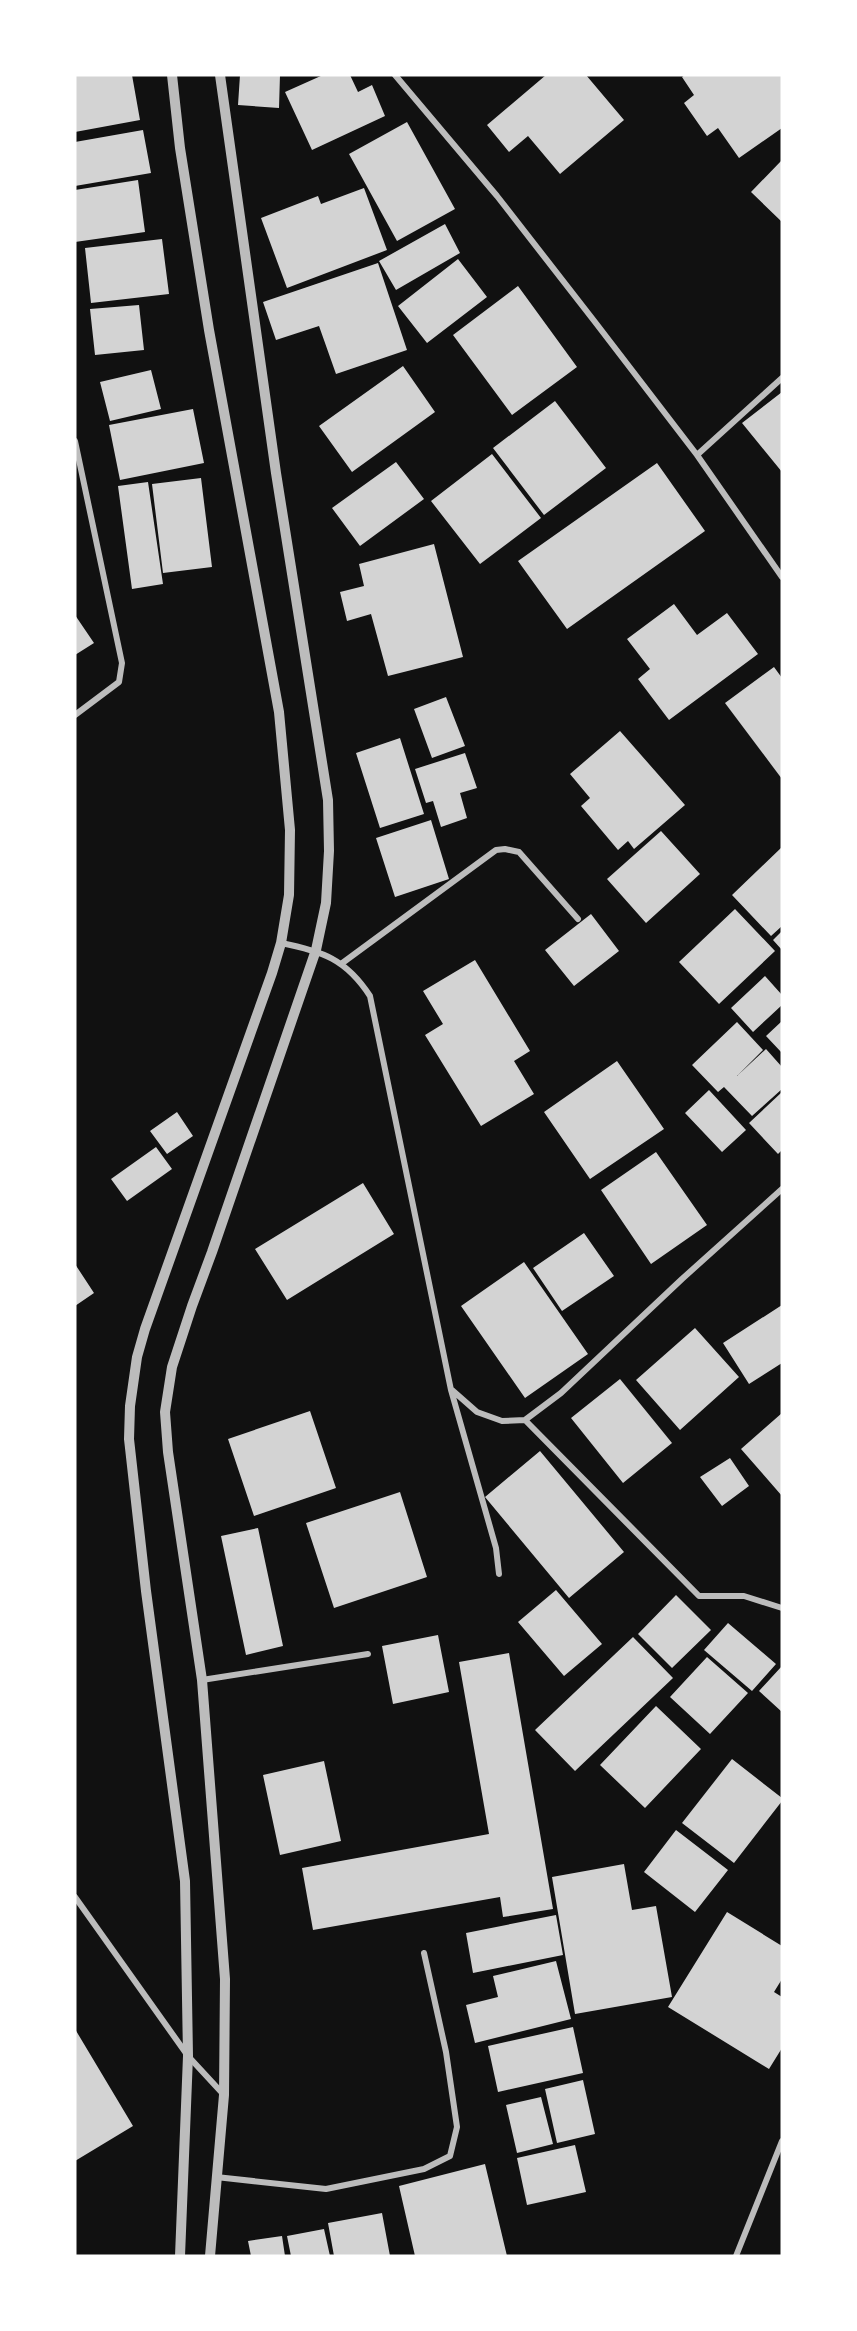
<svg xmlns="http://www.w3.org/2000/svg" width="857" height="2331" viewBox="0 0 857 2331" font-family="'PT Sans',sans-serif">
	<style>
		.building { fill: #d3d3d3 }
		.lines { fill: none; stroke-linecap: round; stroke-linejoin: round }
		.minor { stroke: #bcbcbc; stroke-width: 6 }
		.tertiary { stroke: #bcbcbc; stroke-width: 10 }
	</style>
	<rect width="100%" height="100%" fill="#111"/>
	<!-- building -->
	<path class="building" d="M75,75H132L140,120L75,132Z
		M240,75H280L279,108L238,105Z
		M323,75H350L358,92L372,85L385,116L312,150L285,92Z
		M546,75H586L624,120L560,174L528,136L509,152L487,125Z
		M685,75H782V128L739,158L718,128L707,136L684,103L694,95L682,77Z
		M407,122L455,209L397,241L349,154Z
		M143,130L151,173L75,186V142Z
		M782,160V222L751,192Z
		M138,180L145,232L75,242V190Z
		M364,188L387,250L287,288L261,218L318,196L321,204Z
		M445,224L460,253L396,290L379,261Z
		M162,239L169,294L91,303L85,248Z
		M458,259L487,297L427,343L398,306Z
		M378,263L407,350L336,374L319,326L276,340L263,302Z
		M518,286L577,367L512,415L453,335Z
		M139,305L144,350L95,355L90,309Z
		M403,366L435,412L352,472L319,426Z
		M151,370L161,409L110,421L100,382Z
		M782,392V472L742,423Z
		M555,401L606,468L544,515L493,448Z
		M193,409L204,463L120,480L109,425Z
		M492,454L541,518L480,564L431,501Z
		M396,462L424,499L360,546L332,508Z
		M657,463L705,531L567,629L518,561Z
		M201,478L212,567L163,573L152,484Z
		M148,482L163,584L132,589L118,486Z
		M434,544L463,657L388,676L371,614L347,621L340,592L364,586L359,564Z
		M674,604L697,635L727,613L758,654L669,720L638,679L650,669L627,639Z
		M75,615L94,643L75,655Z
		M774,667L782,678V779L725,703Z
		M446,697L465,746L432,758L414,709Z
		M620,731L685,805L634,849L628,841L618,850L581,806L590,798L570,774Z
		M400,738L424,814L380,828L356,753Z
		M465,753L477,788L460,793L467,818L441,827L433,801L426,803L415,769Z
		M431,820L449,879L395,897L376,838Z
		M661,831L700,874L646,923L607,879Z
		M782,847V926L771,936L732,895Z
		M735,909L775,951L719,1004L679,962Z
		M591,914L619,951L574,986L545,950Z
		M782,931V950L773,940Z
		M475,960L530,1051L514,1061L534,1094L481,1126L425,1035L443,1024L423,991Z
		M765,976L782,995V1005L753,1032L731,1008Z
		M782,1021V1053L766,1036Z
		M737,1022L763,1050L737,1076L766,1049L782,1067V1089L752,1116L724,1087L718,1092L692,1065Z
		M617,1061L664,1129L590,1179L544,1112Z
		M709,1090L746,1130L722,1152L685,1113Z
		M782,1092V1150L778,1154L749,1123Z
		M177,1112L193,1136L167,1154L150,1131Z
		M156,1147L172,1169L127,1201L111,1179Z
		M656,1152L707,1225L651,1264L601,1190Z
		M363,1183L394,1234L287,1300L255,1249Z
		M584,1233L614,1276L562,1311L533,1268Z
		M524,1262L588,1354L525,1398L461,1306Z
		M75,1264L94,1293L75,1306Z
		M782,1305V1363L749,1384L723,1343Z
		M695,1328L739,1377L680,1430L636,1380Z
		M620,1379L672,1443L623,1483L571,1418Z
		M310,1411L336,1488L254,1516L228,1439Z
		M782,1413V1496L741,1449Z
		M540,1451L624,1552L569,1598L485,1497Z
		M730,1458L749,1486L722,1506L700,1477Z
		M400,1492L427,1577L334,1608L306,1523Z
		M258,1528L283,1646L246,1655L221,1536Z
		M556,1590L602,1644L564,1676L518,1622Z
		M676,1595L711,1630L672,1668L638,1634Z
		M728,1623L776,1664L752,1691L704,1650Z
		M438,1635L449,1692L393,1704L382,1646Z
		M633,1637L673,1678L575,1771L535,1730Z
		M509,1653L553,1909L503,1917L500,1897L313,1930L302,1868L489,1834L459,1662Z
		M707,1657L748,1693L710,1734L670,1697Z
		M782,1666V1712L759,1691Z
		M656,1706L701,1749L645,1808L600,1765Z
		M732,1759L782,1798V1801L734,1863L682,1823Z
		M324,1761L341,1841L280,1855L263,1775Z
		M676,1830L728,1870L695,1912L644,1872Z
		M624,1864L632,1910L656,1906L672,1997L575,2014L552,1877Z
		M727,1912L782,1946V1979L774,1992L782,1997V2048L769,2069L668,2007Z
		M556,1915L563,1955L473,1973L466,1933Z
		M556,1961L571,2019L475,2043L466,2005L498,1997L493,1976Z
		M573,2027L583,2073L498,2092L488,2046Z
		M75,2029L133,2126L75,2161Z
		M583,2080L595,2134L557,2143L545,2089Z
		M541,2097L553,2144L517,2153L506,2105Z
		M575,2145L586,2192L527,2205L517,2158Z
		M485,2164L507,2256H415L399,2186Z
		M382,2213L390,2256H334L328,2223Z
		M324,2229L330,2256H291L287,2236Z
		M282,2236L285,2256H251L248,2241Z"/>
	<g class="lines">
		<!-- minor -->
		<path class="minor" d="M395,75L497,196L595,322L697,455L782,577
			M75,441L122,663L119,682L75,715
			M697,455L782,378
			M281,943C322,951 346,959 370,996L451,1390L496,1548L499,1574
			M341,964L496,850L505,849L519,852L578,919
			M452,1390L477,1412L502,1421L525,1420L561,1393L682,1279L782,1189
			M525,1420L699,1596H744L782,1608
			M202,1680L368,1654
			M75,1897L188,2056L224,2095
			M216,2177L326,2189L424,2169L450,2156L457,2127L446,2052L424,1953
			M736,2256L782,2141"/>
		<!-- tertiary -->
		<path class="tertiary" d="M172,75L180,148L209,330L279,712L290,830L289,895L281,943L272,973L145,1329L137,1357L130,1406L129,1439L146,1591L185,1881L188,2056L180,2256
			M210,2256L224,2095L225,1979L202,1680L168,1452L165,1412L172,1367L192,1306L212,1252L316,950L326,903L329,851L328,800L276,473L220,75"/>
	</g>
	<!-- border -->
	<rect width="857" height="2331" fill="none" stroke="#ffffff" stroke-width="153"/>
</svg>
